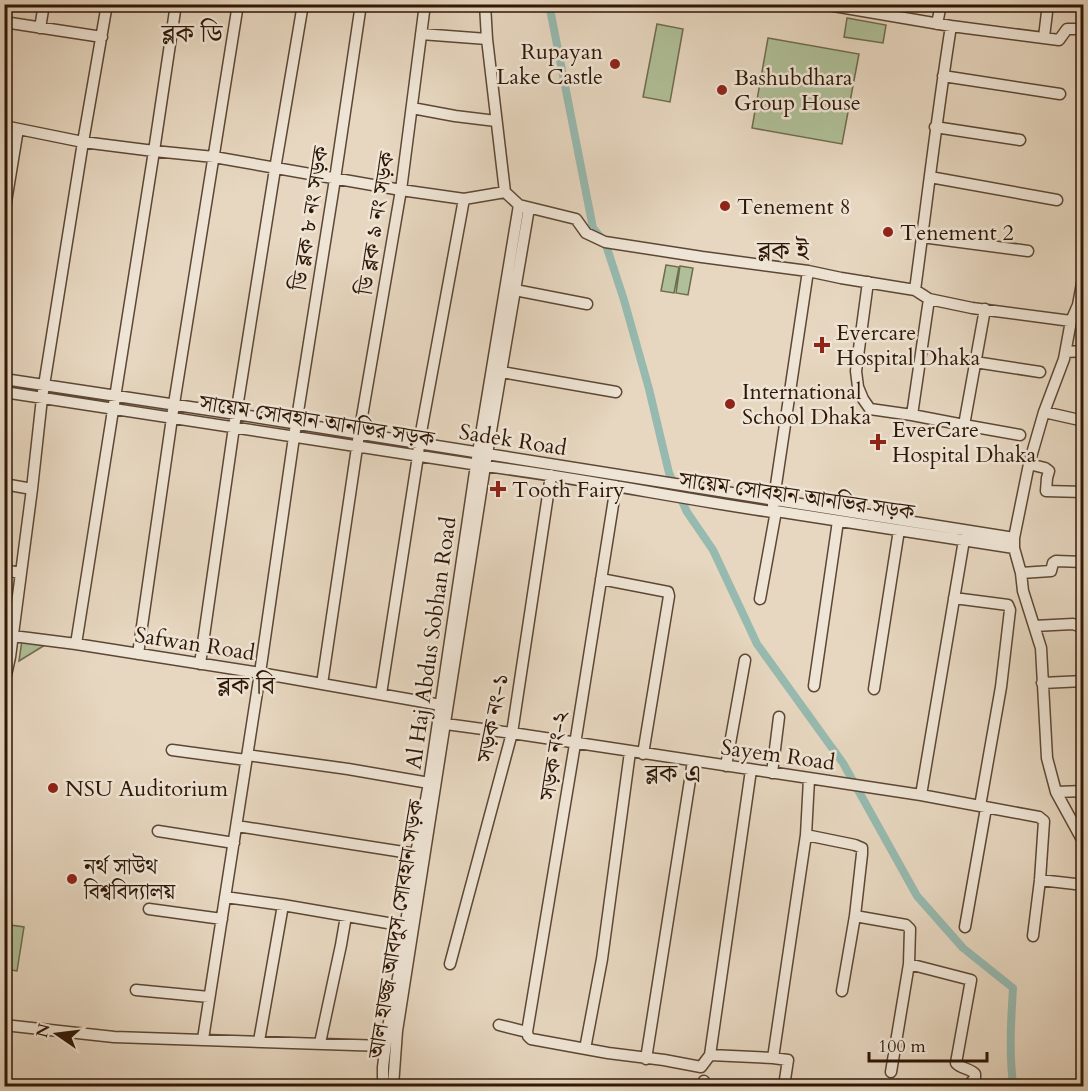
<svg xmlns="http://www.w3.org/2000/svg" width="1088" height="1091" viewBox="0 0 1088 1091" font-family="Cardo,'Noto Serif Bengali',serif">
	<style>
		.green { fill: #afbf97; stroke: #6f6b4e; stroke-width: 1.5 }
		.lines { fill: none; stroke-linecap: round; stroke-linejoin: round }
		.canal { stroke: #97bab0; stroke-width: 8 }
		.minor-casing { stroke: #5d4734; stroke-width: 13 }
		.minor { stroke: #efe5d6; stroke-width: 10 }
		.poi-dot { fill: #8f2418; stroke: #efe5d6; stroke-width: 2 }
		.labels { text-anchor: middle; stroke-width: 5; stroke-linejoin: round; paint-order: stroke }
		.poi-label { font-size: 22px; fill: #2f1706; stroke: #efe5d6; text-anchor: start }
		.street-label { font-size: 22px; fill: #2f1706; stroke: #efe5d6 }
		.quarter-label { font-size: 26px; fill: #2f1706; stroke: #efe5d6 }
	</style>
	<rect width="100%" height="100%" fill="#e7d7c0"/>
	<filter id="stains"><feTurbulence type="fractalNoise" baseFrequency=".00333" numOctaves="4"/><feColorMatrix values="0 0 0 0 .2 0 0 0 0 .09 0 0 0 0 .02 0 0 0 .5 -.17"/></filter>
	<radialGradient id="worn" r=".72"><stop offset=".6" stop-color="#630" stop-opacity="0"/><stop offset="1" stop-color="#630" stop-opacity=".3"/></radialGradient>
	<!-- green -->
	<path class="green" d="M847,18L886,25L883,43L844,37Z
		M657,24L683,29L670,102L643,97Z
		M768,38L859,54L842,144L752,128Z
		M666,265L679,267L674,293L661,291Z
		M680,266L693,268L688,295L676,293Z
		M22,640L45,645L19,661Z
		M4,924L24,927L17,971L5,969Z"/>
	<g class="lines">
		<!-- canal -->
		<path class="canal" d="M549,4L593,228L605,242L624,300L649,389L669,473L687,512L713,550L757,644L843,763L917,896L963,948L1013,988C1011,1020 1009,1052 1013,1084"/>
		<defs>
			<path id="minor" d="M485,4L487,39L505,192
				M822,4L951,26L1059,40L1067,29H1084
				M4,22L102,37
				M937,24L941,4
				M40,28L44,4
				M421,34L487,39
				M1044,37L1048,4
				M943,76L1060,94
				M412,108L455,116L496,121
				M4,126L83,142L154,151L176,4
				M935,127L1020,140
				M930,177L1057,200
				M4,214L18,129
				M922,237L1028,251
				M1084,273L1078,305L1071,321L1064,359L1044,412L1029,464L1014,538V548L1021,573L1023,591L1041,648L1047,758L1056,792L1084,843
				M868,282L856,371L858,387L863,399L870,409L912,415
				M515,290L587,304
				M915,290C927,202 937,114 951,26
				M929,299L912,415L964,425L985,309
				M1066,352L1084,351
				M975,362L1040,372
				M502,372L616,392
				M4,379L236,414L1014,538
				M4,392L485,466C581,478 676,498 772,512L776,511L1014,548
				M1044,412L1084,421
				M964,425L1020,435
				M1029,464L1045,468L1049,471L1047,478L1046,491L1084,492
				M4,484L32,489
				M773,505L808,271
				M4,570L20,573
				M1021,573L1051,571L1053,563L1056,561L1084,562
				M601,579L668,592L669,596L643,754
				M954,598L1008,605L1010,610L1001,687L980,806
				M760,599L776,511
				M1034,626L1073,624L1084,628
				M13,636L76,644L260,673L441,705
				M76,644L154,151L214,157L401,190L464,199L505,192L519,205L576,219L586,233L605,242L702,257L808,271L841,278L915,290L929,299L972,308L1071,321
				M138,654L174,404L238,4
				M200,664L234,427L275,169L303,4
				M1042,683L1084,681
				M4,684L10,657L32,489L42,398L83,142L107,4
				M322,684L359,434L401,190L425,4
				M814,686L838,521
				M874,689L899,530
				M381,694L418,456L419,443L464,199
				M446,724L512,733L921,795L1039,817L1044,821L1040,880L1033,936
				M172,750L246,760
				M247,755L348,769L429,783
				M726,766L745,660
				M772,773L779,717
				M1056,792L1084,791
				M921,795L964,540
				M237,826L416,854
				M158,831L234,843
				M806,835L855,845L862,848V854L855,916L842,991
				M1040,880L1084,885
				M225,897L283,905L405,926
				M149,909L222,919
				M855,916L906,925L910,929L909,964L891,1072
				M965,927L986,808
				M450,964L512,733L551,475
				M909,964L971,980L956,1063C961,1069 970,1068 975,1074V1078L968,1086
				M136,990L209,997
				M4,1025L114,1037L385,1046
				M499,1025L527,1032L528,1036L531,1039L608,1053L664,1060L701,1067L710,1055L751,770
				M527,1032L575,744L616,486
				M1084,1035V1072
				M203,1039L260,673L294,437L335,179L361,4
				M259,1041L283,905
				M320,1043L341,945L346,916
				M585,1049L602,959L630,752
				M710,1055L773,1058L788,1060L784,1086
				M773,1058L806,835L809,779
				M646,1059L693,761
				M383,1086V1067L388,1027L398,978L416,854L429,783L476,465L519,205
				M393,1086L397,1031L485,466L529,208
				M703,1086L704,1081"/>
		</defs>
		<!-- minor casing -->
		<use href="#minor" class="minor-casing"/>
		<!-- minor -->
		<use href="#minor" class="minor"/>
	</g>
	<!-- markers -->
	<g class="poi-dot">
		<circle cx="615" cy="64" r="6"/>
		<circle cx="722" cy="90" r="6"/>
		<circle cx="725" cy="206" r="6"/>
		<circle cx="888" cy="232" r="6"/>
		<path d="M819 336h6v6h6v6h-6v6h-6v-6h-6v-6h6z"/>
		<circle cx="730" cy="404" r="6"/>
		<path d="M875 433h6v6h6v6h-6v6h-6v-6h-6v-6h6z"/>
		<path d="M495 480h6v6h6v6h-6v6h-6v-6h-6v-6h6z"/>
		<circle cx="53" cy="788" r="6"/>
		<circle cx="72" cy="879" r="6"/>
	</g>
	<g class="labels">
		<!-- poi labels -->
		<g class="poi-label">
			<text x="603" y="59" text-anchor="end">Rupayan<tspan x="603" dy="25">Lake Castle</tspan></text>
			<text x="734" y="85">Bashubdhara<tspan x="734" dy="25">Group House</tspan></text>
			<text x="737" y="214">Tenement 8</text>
			<text x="900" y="240">Tenement 2</text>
			<text x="836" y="340">Evercare<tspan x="836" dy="25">Hospital Dhaka</tspan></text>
			<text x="742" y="399">International<tspan x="742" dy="25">School Dhaka</tspan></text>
			<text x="892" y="437">EverCare<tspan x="892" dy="25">Hospital Dhaka</tspan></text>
			<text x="512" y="497">Tooth Fairy</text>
			<text x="65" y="796">NSU Auditorium</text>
			<text x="84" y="874">নর্থ সাউথ<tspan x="84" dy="25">বিশ্ববিদ্যালয়</tspan></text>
		</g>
		<!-- street labels -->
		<g class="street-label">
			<text transform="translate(309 218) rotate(-81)" y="8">ডি ব্লক ৮ নং সড়ক</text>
			<text transform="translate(375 223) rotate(-81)" y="8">ডি ব্লক ৯ নং সড়ক</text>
			<text transform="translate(317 420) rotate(9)" y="8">সায়েম সোবহান আনভির সড়ক</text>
			<text transform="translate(513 439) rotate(9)" y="8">Sadek Road</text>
			<text transform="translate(797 495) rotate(8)" y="8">সায়েম সোবহান আনভির সড়ক</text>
			<text transform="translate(195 643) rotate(9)" y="8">Safwan Road</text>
			<text transform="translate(430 643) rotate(-82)" y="8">Al Haj Abdus Sobhan Road</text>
			<text transform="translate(492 718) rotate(-79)" y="8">সড়ক নং-১</text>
			<text transform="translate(778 754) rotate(8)" y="8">Sayem Road</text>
			<text transform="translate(553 756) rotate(-81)" y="8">সড়ক নং-২</text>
			<text transform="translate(395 929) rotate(-81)" y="8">আল হাজ্জ আবদুস সোবহান সড়ক</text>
		</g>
		<!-- quarter labels -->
		<g class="quarter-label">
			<text x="192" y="42">ব্লক ডি</text>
			<text x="783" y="259">ব্লক ই</text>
			<text x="246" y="694">ব্লক বি</text>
			<text x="673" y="782">ব্লক এ</text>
		</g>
	</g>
	<!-- margin -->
	<rect width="1088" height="1091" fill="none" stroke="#e7d7c0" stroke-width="24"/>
	<rect x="6" y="6" width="1076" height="1079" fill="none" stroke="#2f1706" stroke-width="3"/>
	<rect x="12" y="12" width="1064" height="1067" fill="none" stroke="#2f1706" stroke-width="1.5"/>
	<!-- north arrow -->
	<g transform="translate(57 1034) rotate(284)" stroke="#efe5d6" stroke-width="4.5" paint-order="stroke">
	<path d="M0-4.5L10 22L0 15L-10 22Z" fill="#2f1706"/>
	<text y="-9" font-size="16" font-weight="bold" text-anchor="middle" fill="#2f1706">N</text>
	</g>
	<!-- scale -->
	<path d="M869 1052v9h118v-9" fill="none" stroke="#2f1706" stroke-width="3"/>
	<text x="878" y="1052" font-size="18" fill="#2f1706" stroke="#efe5d6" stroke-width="4.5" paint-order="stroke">100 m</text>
	<rect width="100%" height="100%" filter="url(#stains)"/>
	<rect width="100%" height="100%" fill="url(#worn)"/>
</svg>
